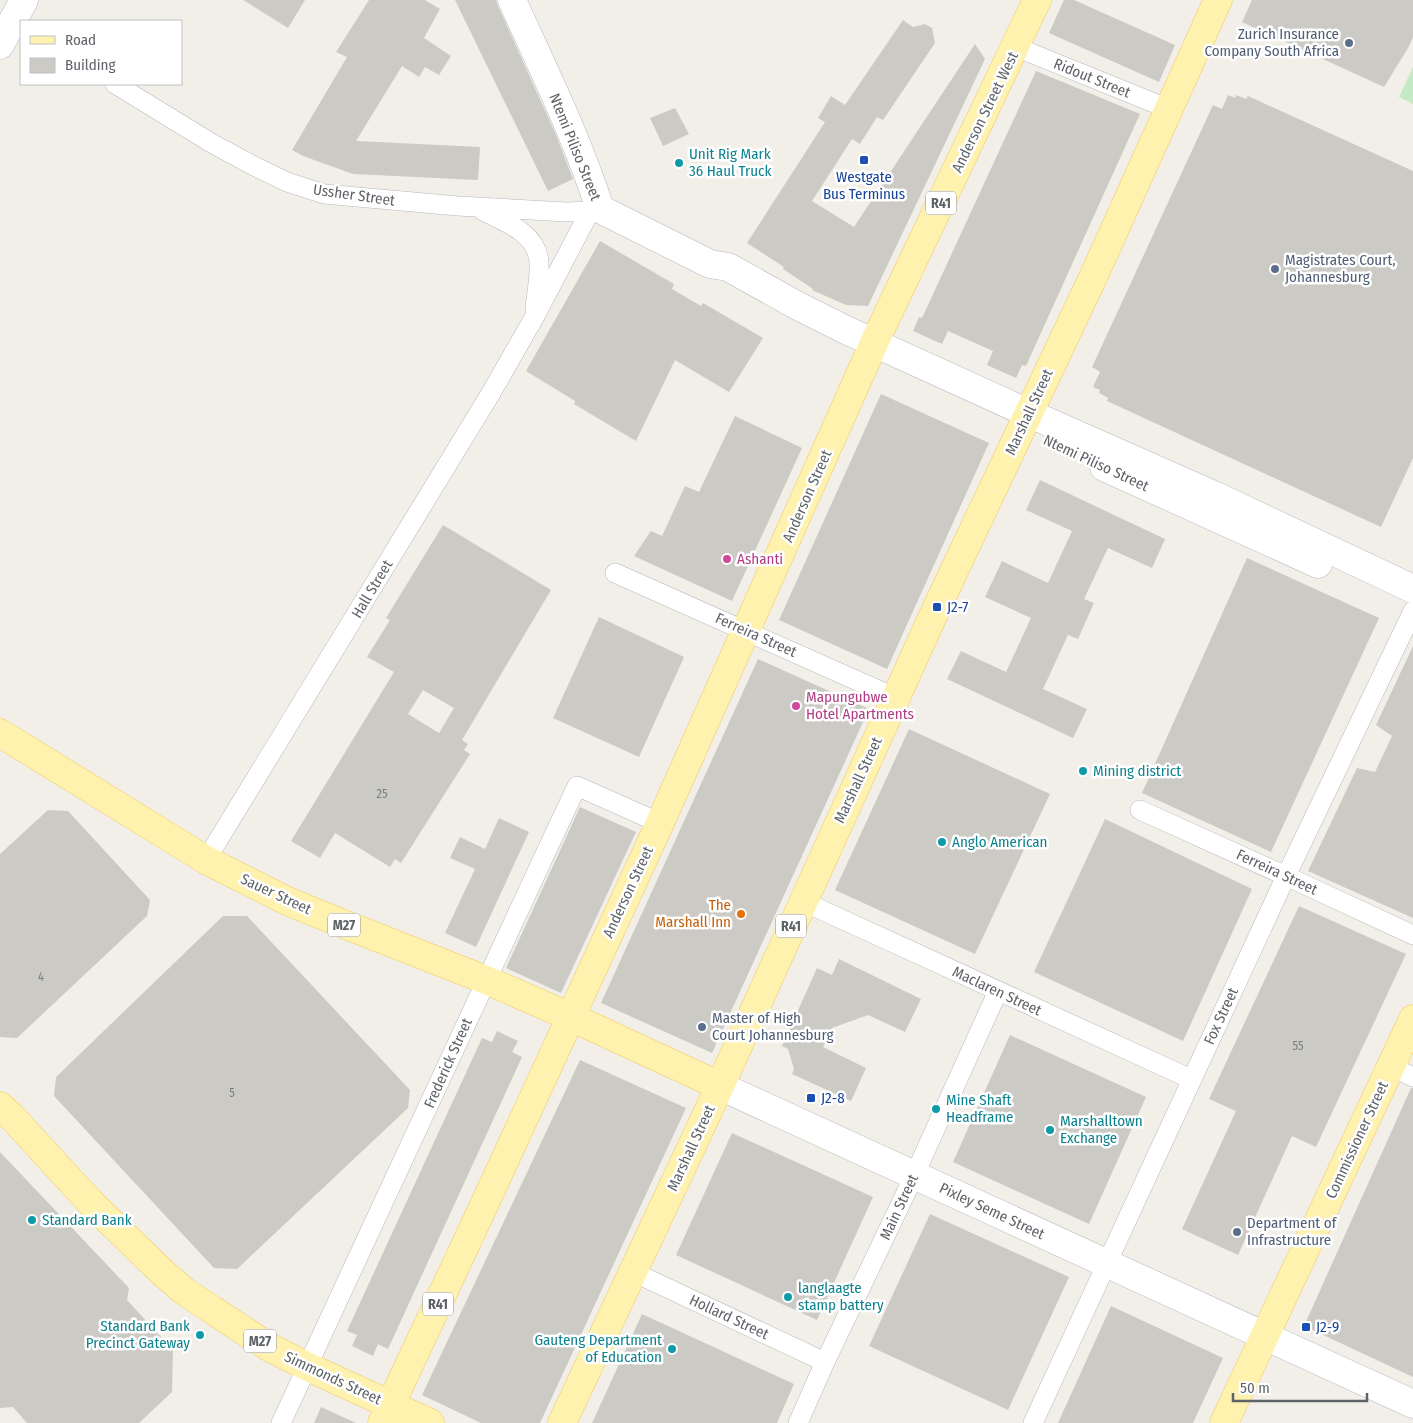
<svg xmlns="http://www.w3.org/2000/svg" width="1413" height="1423" viewBox="0 0 1413 1423" font-family="'Fira Sans Condensed',sans-serif">
	<style>
		.green { fill: #c5e8c5 }
		.building { fill: #cccac5; fill-rule: evenodd }
		.lines { fill: none; stroke-linecap: round; stroke-linejoin: round }
		.street-casing { stroke: #b5b8bc; stroke-width: 20 }
		.secondary-casing { stroke: #b6babf; stroke-width: 29 }
		.primary-casing { stroke: #f2c960; stroke-width: 29 }
		.street { stroke: #fff; stroke-width: 19 }
		.secondary { stroke: #fff; stroke-width: 28 }
		.primary { stroke: #fff2af; stroke-width: 28 }
		.service-dot { fill: #5c6f8a; stroke: #fff; stroke-width: 2 }
		.transit-dot { fill: #1a4fb4; stroke: #fff; stroke-width: 2 }
		.culture-dot { fill: #0f9aa8; stroke: #fff; stroke-width: 2 }
		.hotel-dot { fill: #d1479c; stroke: #fff; stroke-width: 2 }
		.food-dot { fill: #e8710a; stroke: #fff; stroke-width: 2 }
		.labels { text-anchor: middle; stroke-width: 5; stroke-linejoin: round; paint-order: stroke }
		.number-label { font-size: 12px; fill: #7a7d7f }
		.shield { fill: #fff; stroke: #8f9295; stroke-width: 1 }
		.shield-label { font-size: 14px; font-weight: bold; fill: #5f6368 }
		.service-label { font-size: 15px; fill: #4e5e75; stroke: #fff; text-anchor: start }
		.street-label { font-size: 15px; fill: #5f6368; stroke: #fff }
		.culture-label { font-size: 15px; fill: #0d838f; stroke: #fff; text-anchor: start }
		.transit-label { font-size: 15px; fill: #164399; stroke: #fff; text-anchor: start }
		.hotel-label { font-size: 15px; fill: #b23c85; stroke: #fff; text-anchor: start }
		.food-label { font-size: 15px; fill: #c56008; stroke: #fff; text-anchor: end }
	</style>
	<rect width="100%" height="100%" fill="#f1efe8"/>
	<!-- green -->
	<path class="green" d="M1413,67V104L1399,97Z"/>
	<!-- building -->
	<path class="building" d="M243,0H305L288,28Z
		M369,0H425L440,9L424,38L451,56L439,75L425,67L419,77L402,66L356,141L480,147L478,180L353,174L303,156L292,150L347,57L336,52Z
		M455,0H496L498,6L556,135L573,179L548,191Z
		M1064,0H1074L1175,45L1159,82L1049,33Z
		M1252,0H1413V37L1408,48L1384,87L1242,22Z
		M903,20L913,27L925,24L932,28L935,43L883,120L877,117L860,144L852,139L812,201L854,227L975,44L985,59L868,306L846,305L812,290L813,289L783,269L784,267L747,243L825,122L818,118L831,96L845,105Z
		M1036,71L1140,114L1026,366L1022,365L1016,378L987,365L993,351L948,331L942,344L913,331L919,317L922,318Z
		M1228,95L1235,98L1236,95L1246,99L1248,96L1413,171V458L1381,527L1107,401L1108,398L1099,393L1100,390L1093,387L1100,372L1092,367L1213,105L1222,109Z
		M675,108L689,134L663,146L650,118Z
		M600,241L674,284L672,289L701,306L703,303L763,338L729,392L675,360L636,441L574,404L575,401L526,371Z
		M881,394L989,443L887,669L779,620Z
		M735,416L802,448L732,601L634,556L651,531L662,536L685,486L699,492Z
		M1040,480L1165,539L1152,568L1108,548L1084,599L1094,603L1078,639L1068,635L1043,689L1087,709L1073,738L947,679L961,651L1006,672L1031,618L985,597L1002,561L1048,583L1072,531L1026,510Z
		M443,525L551,590L462,740L468,744L464,750L470,754L401,863L395,859L390,867L335,833L320,858L291,841L394,672L367,657L390,620L386,618ZM423,690L454,708L439,733L408,714Z
		M1247,558L1379,618L1271,852L1142,793Z
		M599,617L684,657L639,757L553,718Z
		M1413,646V918L1308,871L1357,768L1375,772L1392,736L1376,725Z
		M758,659L869,709L712,1053L601,1003Z
		M909,729L1050,794L975,954L835,890Z
		M580,807L636,832L561,993L506,968Z
		M48,810L68,811L150,900L147,916L17,1038L0,1037V854Z
		M499,818L529,832L476,947L445,933L475,869L450,858L460,837L485,849Z
		M1105,819L1252,889L1183,1041L1034,972Z
		M1299,906L1406,954L1316,1147L1292,1136L1238,1255L1182,1229L1236,1111L1209,1099Z
		M223,916H247L410,1090L408,1108L237,1269L214,1268L54,1096L56,1077Z
		M839,959L921,999L905,1032L868,1015L832,1028L823,1047L866,1068L851,1101L792,1074L794,1069L788,1049L782,1046L817,968L832,975Z
		M497,1031L518,1041L512,1052L522,1057L388,1349L378,1344L373,1356L352,1346L357,1335L347,1331L482,1038L492,1042Z
		M1010,1035L1146,1097L1089,1224L953,1162Z
		M580,1060L686,1108L540,1423H481L422,1395Z
		M1411,1088H1413V1377L1304,1326Z
		M732,1133L873,1197L817,1320L676,1255Z
		M0,1152L129,1288L127,1300L173,1350L172,1392L139,1423H27L13,1407L0,1408Z
		M930,1214L1069,1277L1008,1410L869,1346Z
		M1111,1306L1223,1358L1193,1423H1058Z
		M642,1314L794,1384L777,1423H592Z
		M321,1407L356,1423H314Z"/>
	<g class="lines">
		<defs>
			<path id="street" d="M1016,47L1169,109
				M115,84L213,144L254,166L287,182L324,194L458,206L566,212L590,211
				M483,211C506,222 538,234 539,263C540,279 536,294 535,309
				M615,573L896,698
				M1140,810L1286,876L1413,935
				M206,860L491,393L535,316L590,211L600,209
				M802,901L1191,1079
				M1392,1067L1413,1077
				M633,1272L825,1362
				M281,1423C381,1212 477,998 577,786L660,823
				M798,1423L825,1362L914,1176L998,991
				M1033,1423L1286,876L1413,611"/>
			<path id="secondary" d="M512,0C543,69 577,137 600,209L710,264L728,267L798,306L846,330L1028,413L1216,496L1413,589
				M0,45L24,0
				M1104,467L1318,564
				M720,1086L1413,1404"/>
			<path id="primary" d="M0,733L206,860L287,901L346,925L486,980L571,1017L720,1086
				M0,1106L12,1117L91,1203L162,1272L184,1291L211,1309
				M214,1311L269,1347L308,1367L430,1423
				M382,1423L485,1203L660,823L874,343L1037,0
				M562,1423L720,1086L937,607L1095,273L1218,0
				M1224,1423L1413,1019"/>
		</defs>
		<!-- street casing -->
		<use href="#street" class="street-casing"/>
		<!-- secondary casing -->
		<use href="#secondary" class="secondary-casing"/>
		<!-- primary casing -->
		<use href="#primary" class="primary-casing"/>
		<!-- street -->
		<use href="#street" class="street"/>
		<!-- secondary -->
		<use href="#secondary" class="secondary"/>
		<!-- primary -->
		<use href="#primary" class="primary"/>
	</g>
	<!-- markers -->
	<g class="service-dot">
		<circle cx="1349" cy="43" r="5"/>
		<circle cx="1275" cy="269" r="5"/>
		<circle cx="702" cy="1027" r="5"/>
		<circle cx="1237" cy="1232" r="5"/>
	</g>
	<g class="transit-dot">
		<rect x="859" y="155" width="10" height="10" rx="2.5"/>
		<rect x="932" y="602" width="10" height="10" rx="2.5"/>
		<rect x="806" y="1093" width="10" height="10" rx="2.5"/>
		<rect x="1301" y="1322" width="10" height="10" rx="2.5"/>
	</g>
	<g class="culture-dot">
		<circle cx="679" cy="163" r="5"/>
		<circle cx="1083" cy="771" r="5"/>
		<circle cx="942" cy="842" r="5"/>
		<circle cx="936" cy="1109" r="5"/>
		<circle cx="1050" cy="1130" r="5"/>
		<circle cx="32" cy="1220" r="5"/>
		<circle cx="788" cy="1297" r="5"/>
		<circle cx="200" cy="1335" r="5"/>
		<circle cx="672" cy="1349" r="5"/>
	</g>
	<g class="hotel-dot">
		<circle cx="727" cy="559" r="5"/>
		<circle cx="796" cy="706" r="5"/>
	</g>
	<circle class="food-dot" cx="741" cy="914" r="5"/>
	<g class="labels">
		<!-- number labels -->
		<g class="number-label">
			<text x="382" y="798">25</text>
			<text x="41" y="981">4</text>
			<text x="1298" y="1050">55</text>
			<text x="232" y="1097">5</text>
		</g>
		<!-- shield labels -->
		<g class="shield">
			<rect x="926" y="191.5" width="30" height="23" rx="4"/>
			<rect x="328" y="913.5" width="32" height="23" rx="4"/>
			<rect x="776" y="914.5" width="30" height="23" rx="4"/>
			<rect x="423" y="1292.5" width="30" height="23" rx="4"/>
			<rect x="244" y="1329.5" width="32" height="23" rx="4"/>
		</g>
		<g class="shield-label">
			<text x="941" y="208">R41</text>
			<text x="344" y="930">M27</text>
			<text x="791" y="931">R41</text>
			<text x="438" y="1309">R41</text>
			<text x="260" y="1346">M27</text>
		</g>
		<!-- service labels -->
		<g class="service-label">
			<text x="1339" y="39" text-anchor="end">Zurich Insurance<tspan x="1339" dy="17">Company South Africa</tspan></text>
			<text x="1285" y="265">Magistrates Court,<tspan x="1285" dy="17">Johannesburg</tspan></text>
			<text x="712" y="1023">Master of High<tspan x="712" dy="17">Court Johannesburg</tspan></text>
			<text x="1247" y="1228">Department of<tspan x="1247" dy="17">Infrastructure</tspan></text>
		</g>
		<!-- street labels -->
		<g class="street-label">
			<text transform="translate(1092 78) rotate(22)" y="5">Ridout Street</text>
			<text transform="translate(985 112) rotate(-64)" y="5">Anderson Street West</text>
			<text transform="translate(575 147) rotate(68)" y="5">Ntemi Piliso Street</text>
			<text transform="translate(354 195) rotate(8)" y="5">Ussher Street</text>
			<text transform="translate(1029 412) rotate(-65)" y="5">Marshall Street</text>
			<text transform="translate(1096 463) rotate(25)" y="5">Ntemi Piliso Street</text>
			<text transform="translate(807 496) rotate(-66)" y="5">Anderson Street</text>
			<text transform="translate(372 589) rotate(-59)" y="5">Hall Street</text>
			<text transform="translate(756 635) rotate(24)" y="5">Ferreira Street</text>
			<text transform="translate(858 780) rotate(-65)" y="5">Marshall Street</text>
			<text transform="translate(1277 872) rotate(25)" y="5">Ferreira Street</text>
			<text transform="translate(628 892) rotate(-65)" y="5">Anderson Street</text>
			<text transform="translate(276 894) rotate(25)" y="5">Sauer Street</text>
			<text transform="translate(997 991) rotate(25)" y="5">Maclaren Street</text>
			<text transform="translate(1221 1016) rotate(-65)" y="5">Fox Street</text>
			<text transform="translate(448 1063) rotate(-66)" y="5">Frederick Street</text>
			<text transform="translate(1357 1140) rotate(-65)" y="5">Commissioner Street</text>
			<text transform="translate(691 1148) rotate(-65)" y="5">Marshall Street</text>
			<text transform="translate(899 1207) rotate(-65)" y="5">Main Street</text>
			<text transform="translate(992 1211) rotate(25)" y="5">Pixley Seme Street</text>
			<text transform="translate(729 1317) rotate(25)" y="5">Hollard Street</text>
			<text transform="translate(333 1378) rotate(25)" y="5">Simmonds Street</text>
		</g>
		<!-- culture labels -->
		<g class="culture-label">
			<text x="689" y="159">Unit Rig Mark<tspan x="689" dy="17">36 Haul Truck</tspan></text>
			<text x="1093" y="776">Mining district</text>
			<text x="952" y="847">Anglo American</text>
			<text x="946" y="1105">Mine Shaft<tspan x="946" dy="17">Headframe</tspan></text>
			<text x="1060" y="1126">Marshalltown<tspan x="1060" dy="17">Exchange</tspan></text>
			<text x="42" y="1225">Standard Bank</text>
			<text x="798" y="1293">langlaagte<tspan x="798" dy="17">stamp battery</tspan></text>
			<text x="190" y="1331" text-anchor="end">Standard Bank<tspan x="190" dy="17">Precinct Gateway</tspan></text>
			<text x="662" y="1345" text-anchor="end">Gauteng Department<tspan x="662" dy="17">of Education</tspan></text>
		</g>
		<!-- transit labels -->
		<g class="transit-label">
			<text x="864" y="182" text-anchor="middle">Westgate<tspan x="864" dy="17">Bus Terminus</tspan></text>
			<text x="947" y="612">J2-7</text>
			<text x="821" y="1103">J2-8</text>
			<text x="1316" y="1332">J2-9</text>
		</g>
		<!-- hotel labels -->
		<g class="hotel-label">
			<text x="737" y="564">Ashanti</text>
			<text x="806" y="702">Mapungubwe<tspan x="806" dy="17">Hotel Apartments</tspan></text>
		</g>
		<!-- food labels -->
		<g class="food-label">
			<text x="731" y="910">The<tspan x="731" dy="17">Marshall Inn</tspan></text>
		</g>
	</g>
	<!-- legend -->
	<rect x="20" y="20" width="162" height="65" fill="#ffffff" stroke="#bfc1c3"/>
	<rect x="30" y="36" width="25" height="8" fill="#fff2af" stroke="#bfc1c3"/>
	<text x="65" y="45" font-size="15" fill="#5f6368">Road</text>
	<rect x="30" y="58" width="25" height="15" fill="#cccac5" stroke="#bfc1c3"/>
	<text x="65" y="70" font-size="15" fill="#5f6368">Building</text>
	<!-- scale -->
	<path d="M1233 1393v8h134v-8" fill="none" stroke="#5f6368" stroke-width="2.5"/>
	<text x="1240" y="1393" font-size="15" fill="#5f6368" stroke="#ffffff" stroke-width="4" paint-order="stroke">50 m</text>
</svg>
